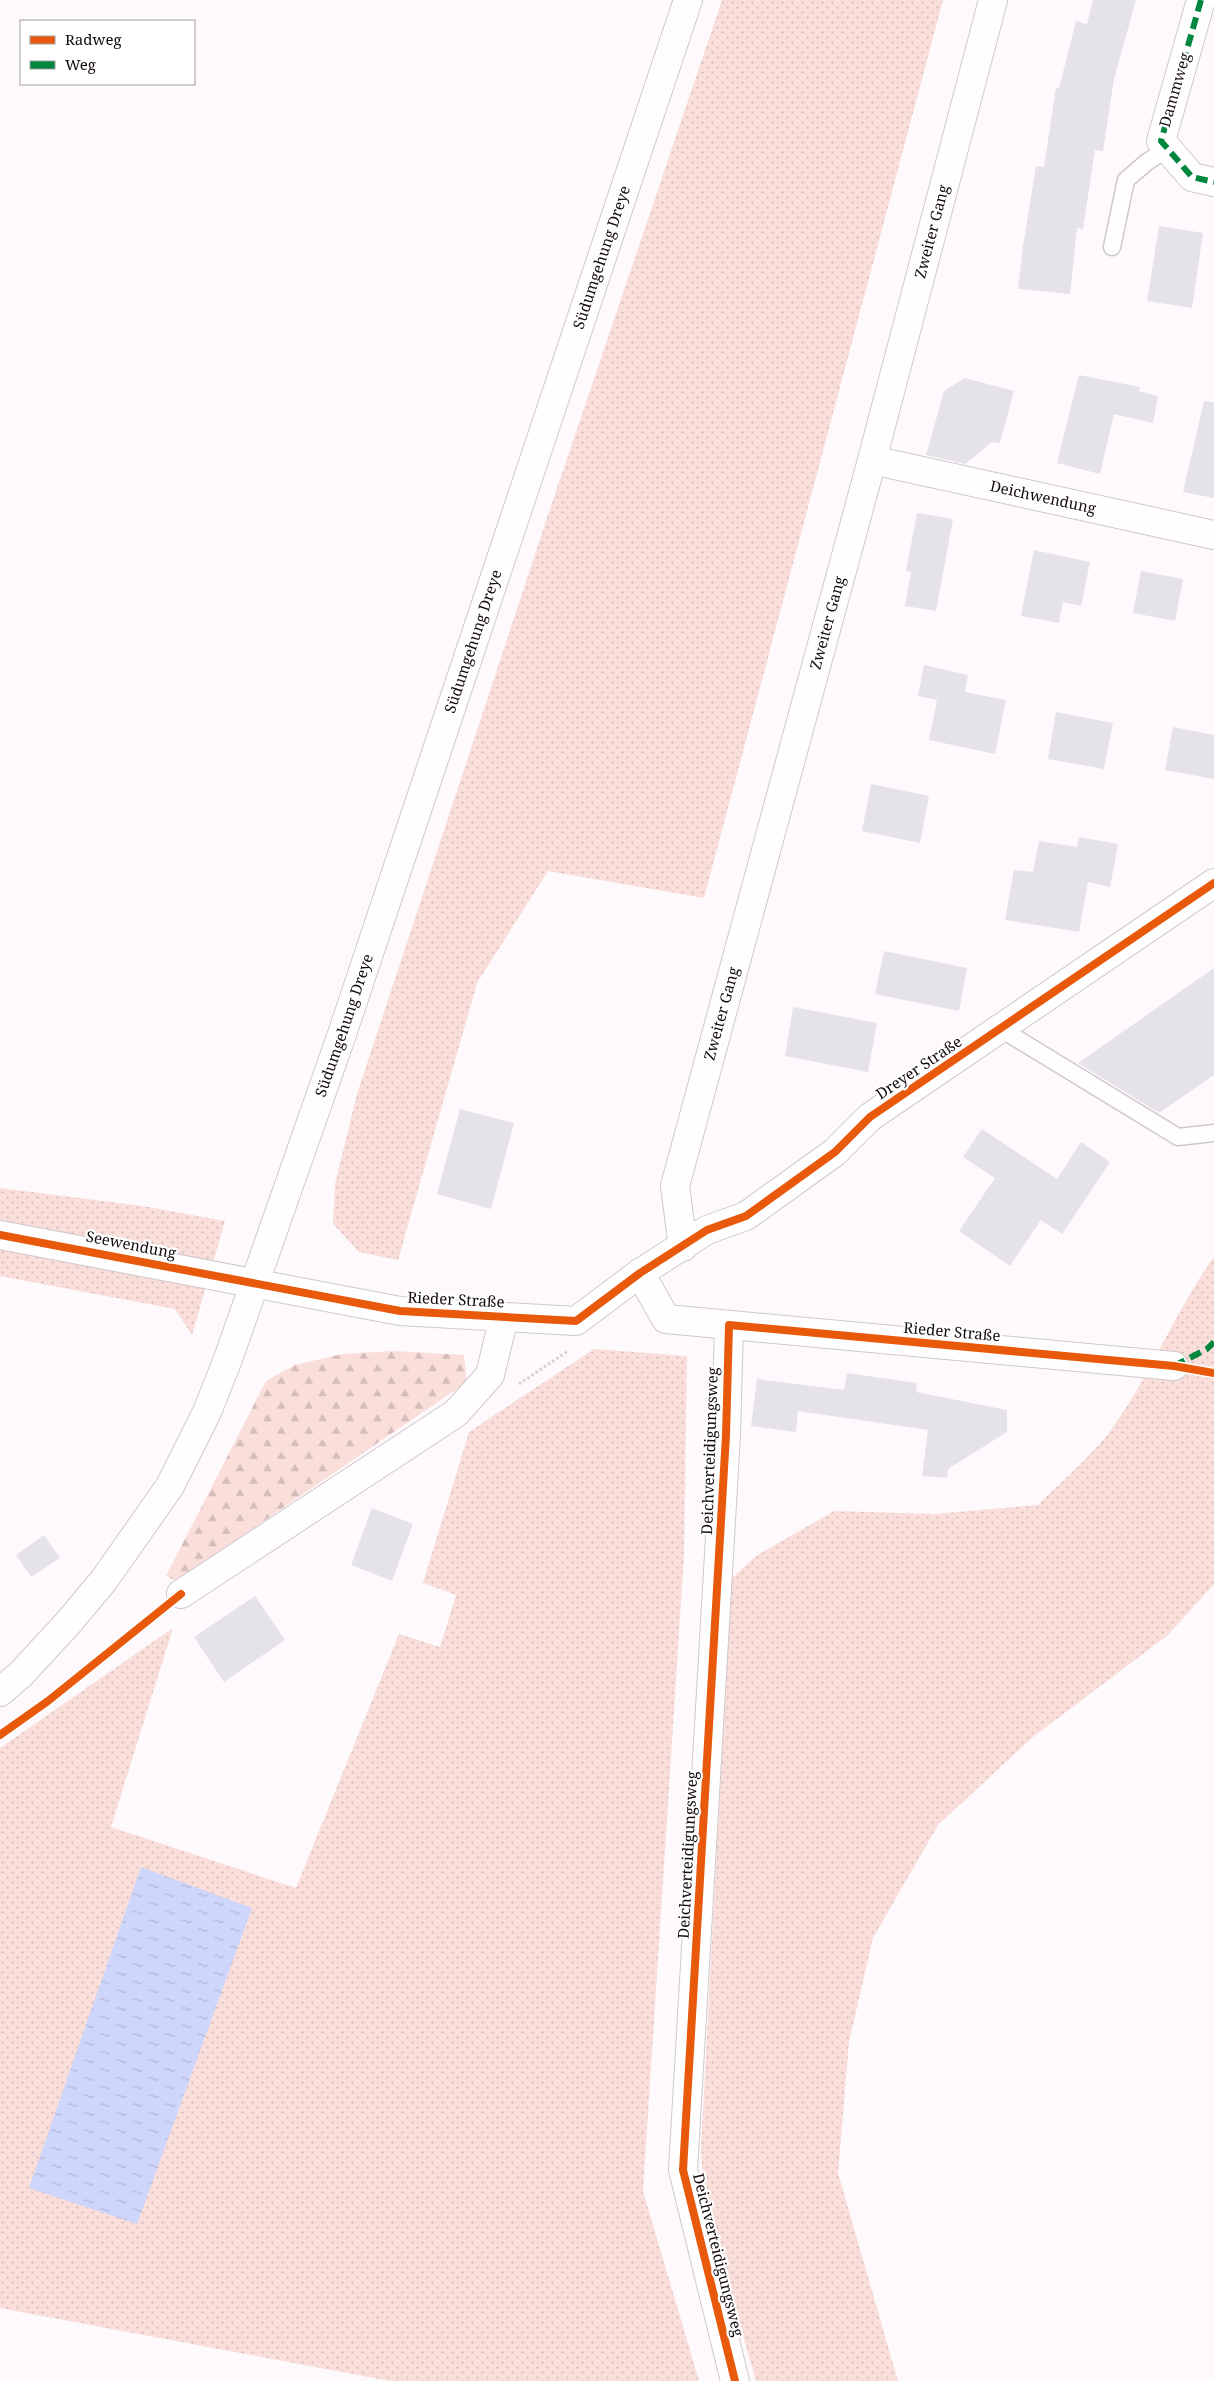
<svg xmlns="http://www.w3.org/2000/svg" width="1214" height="2381" viewBox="0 0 1214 2381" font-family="'Noto Serif',serif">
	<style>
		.grass { fill: url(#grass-dots) }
		.forest { fill: url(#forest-firs) }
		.water { fill: url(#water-ripples) }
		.building { fill: #e6e2e9 }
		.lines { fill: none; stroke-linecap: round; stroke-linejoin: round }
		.lane-casing { stroke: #d0c8cd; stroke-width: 19 }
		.street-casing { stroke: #d0c8cd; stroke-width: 30 }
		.secondary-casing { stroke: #d0c8cd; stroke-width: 30 }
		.path { stroke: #d2d0d2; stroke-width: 3; stroke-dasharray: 2.5 2.5; stroke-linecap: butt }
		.lane { stroke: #fffeff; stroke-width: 16 }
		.street { stroke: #fffeff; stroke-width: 28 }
		.secondary { stroke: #fffeff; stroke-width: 28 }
		.quiet { stroke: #00873e; stroke-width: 6; stroke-dasharray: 12 6; stroke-linecap: butt }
		.cycleway-casing { stroke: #fff; stroke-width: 11 }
		.cycleway { stroke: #e8590c; stroke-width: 8 }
		.labels { text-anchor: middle; stroke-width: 4.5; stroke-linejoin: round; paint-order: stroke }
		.street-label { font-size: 15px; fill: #120911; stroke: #fff }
	</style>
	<defs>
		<pattern id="grass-dots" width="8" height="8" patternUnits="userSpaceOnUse" patternTransform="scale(1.25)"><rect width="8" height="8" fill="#fadeda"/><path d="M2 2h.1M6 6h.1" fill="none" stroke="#d5bdba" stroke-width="1.8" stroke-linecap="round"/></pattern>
		<pattern id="forest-firs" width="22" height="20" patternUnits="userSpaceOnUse" patternTransform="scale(1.25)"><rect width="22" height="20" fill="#fadeda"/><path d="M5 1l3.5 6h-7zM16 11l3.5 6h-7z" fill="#d5bdba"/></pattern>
		<pattern id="water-ripples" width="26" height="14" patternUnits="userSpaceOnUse" patternTransform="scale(1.25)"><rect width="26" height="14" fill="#cfd6fb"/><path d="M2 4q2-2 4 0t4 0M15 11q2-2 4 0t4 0" fill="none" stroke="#b1b6d6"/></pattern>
	</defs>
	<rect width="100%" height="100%" fill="#fef9fc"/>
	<!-- grass -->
	<path class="grass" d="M722,0H943L704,898L548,871L477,983L398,1260L359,1252L333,1224L335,1184L357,1094L546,521Z
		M0,1188L142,1206L225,1221L192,1335L175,1309L0,1276Z
		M1214,1257V1584L1168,1635L1033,1737L938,1825L873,1938L849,2042L838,2173L898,2381H756L704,2200L701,2149L731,1579L756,1556L834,1511L934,1514L1038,1505C1059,1484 1090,1457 1108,1434C1149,1379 1174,1313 1214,1257Z
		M594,1349L687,1356L684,1555L643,2191L699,2381H390L0,2308V1748L173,1628L111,1827L296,1888L399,1634L440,1647L456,1595L423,1583L469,1432Z"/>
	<!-- forest -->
	<path class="forest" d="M394,1351L464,1355L467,1382L176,1581L166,1576L266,1381L295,1365L342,1354Z"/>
	<!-- water -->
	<path class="water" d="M141,1867L252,1908L137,2224L29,2188Z"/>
	<!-- building -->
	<path class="building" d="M1093,0H1136L1114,79L1103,151L1095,150L1083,229L1077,228L1070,294L1018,289L1023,246L1036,166L1044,167L1056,88H1059L1076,21L1087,24Z
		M1159,226L1203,233L1192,308L1147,301Z
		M1079,375L1140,387L1139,391L1158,396L1153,423L1114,414L1100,474L1057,463Z
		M965,378L1014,391L1000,443L992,442L965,464L926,455L944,391Z
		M1204,401L1214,402V498L1183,492Z
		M917,513L953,519L936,611L905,606L911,572L906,571Z
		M1034,550L1090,562L1081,606L1063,602L1059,623L1021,616Z
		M1141,571L1183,579L1175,621L1133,613Z
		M924,665L968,675L965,692L1006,700L995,754L929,740L937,700L918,696Z
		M1056,712L1113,723L1104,769L1048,759Z
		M1173,727L1214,735V779L1165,770Z
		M871,784L929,796L920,843L862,831Z
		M1079,837L1118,844L1110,887L1088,882L1079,932L1005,920L1014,870L1033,872L1039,841L1077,847Z
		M884,951L967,968L959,1011L875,994Z
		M1214,968V1075L1159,1113L1078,1063Z
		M793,1007L877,1023L868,1072L785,1056Z
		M460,1109L514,1123L491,1209L437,1194Z
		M982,1129L1057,1179L1081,1142L1110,1162L1062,1234L1041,1220L1010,1266L959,1231L995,1178L963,1157Z
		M847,1373L917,1383L916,1392L1007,1410V1432L948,1469L947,1478L922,1476L928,1430L798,1411L796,1432L751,1426L757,1379L844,1390Z
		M372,1508L413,1524L392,1581L351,1565Z
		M44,1535L60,1558L31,1577L16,1555Z
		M255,1596L285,1640L224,1682L194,1637Z"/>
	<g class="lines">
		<defs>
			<path id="lane" d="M1112,247L1126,180L1147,162L1167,149
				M1001,1029L1178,1137L1214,1133"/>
			<g id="street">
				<path d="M1201,0L1161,141L1192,177L1214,182"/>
				<path id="s1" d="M872,460L1214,535"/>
				<path d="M0,1235L400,1311L576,1321L640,1273L707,1230L746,1216L835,1152L870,1117L1214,883"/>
				<path id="s2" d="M683,1247L675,1186L872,460L993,0"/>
				<path d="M640,1273L666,1319L1174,1366"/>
				<path d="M729,1325L726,1435L683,2170L735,2381"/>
				<path d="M181,1594L456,1413L490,1375L504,1317"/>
			</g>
			<g id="secondary">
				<path id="s3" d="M0,1692L21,1674L68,1623L104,1580L170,1486L207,1412L228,1359L341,1037L688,0"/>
			</g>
		</defs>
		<!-- lane casing -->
		<use href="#lane" class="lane-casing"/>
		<!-- street casing -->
		<use href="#street" class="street-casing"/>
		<!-- secondary casing -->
		<use href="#secondary" class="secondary-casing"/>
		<!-- path -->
		<path class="path" d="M519,1384L568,1351"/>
		<!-- lane -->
		<use href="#lane" class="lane"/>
		<!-- street -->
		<use href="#street" class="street"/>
		<!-- secondary -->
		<use href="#secondary" class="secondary"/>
		<!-- quiet -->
		<path class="quiet" d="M1201,0L1161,141L1192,177L1214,182
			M1174,1366L1207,1349L1214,1342"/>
		<defs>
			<path id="cycleway" d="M0,1235L400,1311L576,1321L640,1273L707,1230L746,1216L835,1152L870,1117L1214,883
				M0,1735L48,1701L181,1594
				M735,2381L683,2170L726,1435L729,1325L1174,1366L1214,1373"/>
		</defs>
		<!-- cycleway casing -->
		<use href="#cycleway" class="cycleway-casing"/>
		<!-- cycleway -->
		<use href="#cycleway" class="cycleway"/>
	</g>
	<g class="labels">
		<!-- street labels -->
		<g class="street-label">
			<text transform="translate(1175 90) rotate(-74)" y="5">Dammweg</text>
			<text dy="5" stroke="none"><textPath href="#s2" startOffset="1050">Zweiter Gang</textPath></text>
			<text dy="5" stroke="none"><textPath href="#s3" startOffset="1571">Südumgehung Dreye</textPath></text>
			<text dy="5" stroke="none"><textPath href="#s1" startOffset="175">Deichwendung</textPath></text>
			<text dy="5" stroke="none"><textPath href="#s2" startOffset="645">Zweiter Gang</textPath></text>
			<text dy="5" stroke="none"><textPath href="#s3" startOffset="1166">Südumgehung Dreye</textPath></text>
			<text dy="5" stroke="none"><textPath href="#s2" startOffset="240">Zweiter Gang</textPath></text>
			<text dy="5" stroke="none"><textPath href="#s3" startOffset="761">Südumgehung Dreye</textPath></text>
			<text transform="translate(919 1068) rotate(-34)" y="5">Dreyer Straße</text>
			<text transform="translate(131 1245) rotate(11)" y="5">Seewendung</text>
			<text transform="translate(456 1300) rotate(3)" y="5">Rieder Straße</text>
			<text transform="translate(952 1332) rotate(5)" y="5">Rieder Straße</text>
			<text transform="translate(710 1451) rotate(-88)" y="5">Deichverteidigungsweg</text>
			<text transform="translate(688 1855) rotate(-87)" y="5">Deichverteidigungsweg</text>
			<text transform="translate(718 2255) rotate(76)" y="5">Deichverteidigungsweg</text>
		</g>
	</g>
	<!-- legend -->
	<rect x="20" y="20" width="175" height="65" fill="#ffffff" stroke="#a09da0"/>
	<rect x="30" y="36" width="25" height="8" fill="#e8590c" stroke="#a09da0"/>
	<text x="65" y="45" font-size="15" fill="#120911">Radweg</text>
	<rect x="30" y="61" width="25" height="8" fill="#00873e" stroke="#a09da0"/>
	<text x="65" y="70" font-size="15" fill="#120911">Weg</text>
</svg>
